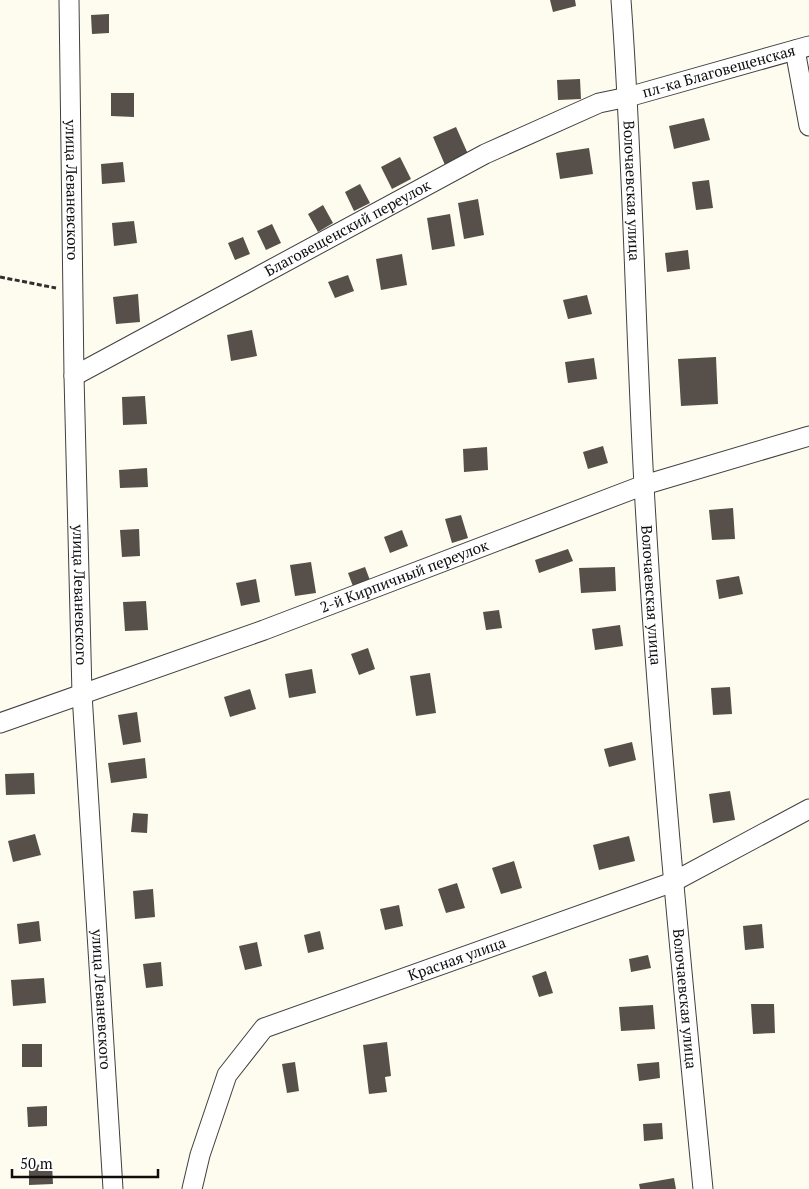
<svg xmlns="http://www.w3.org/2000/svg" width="809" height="1189" viewBox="0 0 809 1189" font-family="'PT Serif',serif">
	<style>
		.building { fill: #564f4a }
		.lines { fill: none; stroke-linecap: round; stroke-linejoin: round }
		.street-casing { stroke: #404040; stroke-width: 21 }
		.path { stroke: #2f2f2f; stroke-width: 3; stroke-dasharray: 5 2.5; stroke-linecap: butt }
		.street { stroke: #fff; stroke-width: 19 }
		.labels { text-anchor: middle; stroke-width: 5; stroke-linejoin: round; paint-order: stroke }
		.street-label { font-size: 15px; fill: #0d0d0d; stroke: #fff }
	</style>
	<rect width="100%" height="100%" fill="#fefcee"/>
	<!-- building -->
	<path class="building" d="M550,0H575L576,6L553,12Z
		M109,14V33L92,34L91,15Z
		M580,79L581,99L558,100L557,80Z
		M111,93H134V117L111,116Z
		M704,118L710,140L674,149L669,126Z
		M456,127L468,154L445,165L433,137Z
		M589,148L593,174L560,179L556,153Z
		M400,157L411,179L392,189L381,167Z
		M123,162L125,182L102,184L101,164Z
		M709,180L713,208L696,210L692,182Z
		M360,184L370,203L354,211L345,192Z
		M478,199L484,235L464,239L458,203Z
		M323,205L333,223L318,232L308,214Z
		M450,214L455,246L432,250L427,218Z
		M134,221L137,243L114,246L112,223Z
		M272,224L281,243L266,250L257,231Z
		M243,237L250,254L235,260L228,243Z
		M688,250L690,269L667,272L665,253Z
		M402,254L407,285L381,290L376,259Z
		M348,275L354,291L335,298L328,282Z
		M138,294L140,322L116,324L113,297Z
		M587,295L592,314L568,319L563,300Z
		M252,330L257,356L231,361L227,335Z
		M716,357L718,404L681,406L678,359Z
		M594,358L597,379L568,383L565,362Z
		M145,396L147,424L123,425L122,397Z
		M603,446L608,463L588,469L583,452Z
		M487,447L488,470L464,472L463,449Z
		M147,468L148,487L120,488L119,470Z
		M733,508L735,539L712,540L709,510Z
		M461,515L468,538L452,543L445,519Z
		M139,529L140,556L122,557L120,530Z
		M402,530L408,546L390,553L384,537Z
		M568,549L573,561L539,573L535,560Z
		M311,562L316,593L295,596L290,565Z
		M365,567L371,583L354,589L348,573Z
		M615,567L616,591L581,593L579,568Z
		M739,576L743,594L719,599L716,580Z
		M256,579L260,602L241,606L236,583Z
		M146,601L148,630L125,631L123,602Z
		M499,610L502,628L486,630L483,612Z
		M620,625L623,646L595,650L592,629Z
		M368,648L375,669L359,675L351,654Z
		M312,669L316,693L289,698L285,674Z
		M430,673L436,713L416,716L410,676Z
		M730,687L732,714L713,715L711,688Z
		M250,689L256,709L230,717L224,697Z
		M137,712L141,742L123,745L118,715Z
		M632,742L636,760L609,767L604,749Z
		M145,758L147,778L111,783L108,763Z
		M34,773L35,794L6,795L5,774Z
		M730,791L735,820L713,823L709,794Z
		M133,813L148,814L147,833L131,832Z
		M35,834L41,855L13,862L8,841Z
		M629,836L635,861L599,870L593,845Z
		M514,861L522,888L501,894L492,868Z
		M457,883L465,908L446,913L438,889Z
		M153,889L155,917L135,919L133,891Z
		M399,905L403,926L385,930L380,909Z
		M39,921L41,941L19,944L17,924Z
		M762,924L764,948L745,950L743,926Z
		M320,931L324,949L308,953L304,935Z
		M257,942L262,966L245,970L239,946Z
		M648,955L651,968L631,972L629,959Z
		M161,962L163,986L146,988L143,964Z
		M546,971L553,993L539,997L532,976Z
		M44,978L46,1003L13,1006L11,980Z
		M751,1004H774L775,1033L753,1034Z
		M653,1005L655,1029L621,1031L619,1007Z
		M387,1042L391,1076L385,1077L387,1092L369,1094L363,1045Z
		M22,1044H42V1067H22Z
		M295,1062L299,1091L287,1093L282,1064Z
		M659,1062L660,1078L639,1081L637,1064Z
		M47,1106V1126L28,1127L27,1107Z
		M662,1123L663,1139L644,1141L643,1124Z
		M52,1164L53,1184L29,1185V1165Z
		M674,1178L676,1189H640L639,1184Z"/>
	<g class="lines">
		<defs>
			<g id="street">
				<path id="s1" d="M69,0L74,376L82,694L113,1189"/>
				<path id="s2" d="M621,0C633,161 635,323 644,485C657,720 680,955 703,1189"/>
				<path d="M795,50L809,126"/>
				<path id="s3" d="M74,376L485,154L599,103L628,97L809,46"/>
				<path id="s4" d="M0,723L264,630L644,485L809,436"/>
				<path id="s5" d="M192,1189L200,1155L227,1075L264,1028L673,882L809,809"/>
			</g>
		</defs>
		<!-- street casing -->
		<use href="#street" class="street-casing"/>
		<!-- path -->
		<path class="path" d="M0,277L56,288"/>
		<!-- street -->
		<use href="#street" class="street"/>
	</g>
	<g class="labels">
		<!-- street labels -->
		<g class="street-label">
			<text dy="5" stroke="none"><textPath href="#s3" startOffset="716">пл-ка Благовещенская</textPath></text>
			<text dy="5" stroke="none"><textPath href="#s1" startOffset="190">улица Леваневского</textPath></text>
			<text dy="5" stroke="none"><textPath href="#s2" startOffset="191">Волочаевская улица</textPath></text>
			<text dy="5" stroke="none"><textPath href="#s3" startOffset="311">Благовещенский переулок</textPath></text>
			<text dy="5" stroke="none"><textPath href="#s4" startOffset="430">2-й Кирпичный переулок</textPath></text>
			<text dy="5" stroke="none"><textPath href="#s1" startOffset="595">улица Леваневского</textPath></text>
			<text dy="5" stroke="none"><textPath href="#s2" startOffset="596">Волочаевская улица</textPath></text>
			<text dy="5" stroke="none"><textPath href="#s5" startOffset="384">Красная улица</textPath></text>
			<text dy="5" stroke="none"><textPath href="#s1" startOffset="1000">улица Леваневского</textPath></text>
			<text dy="5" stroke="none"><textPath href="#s2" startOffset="1001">Волочаевская улица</textPath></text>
		</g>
	</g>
	<!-- scale -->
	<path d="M12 1169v8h146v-8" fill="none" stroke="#0d0d0d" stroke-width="2.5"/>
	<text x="20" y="1169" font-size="15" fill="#0d0d0d" stroke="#ffffff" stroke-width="4" paint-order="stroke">50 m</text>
</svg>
